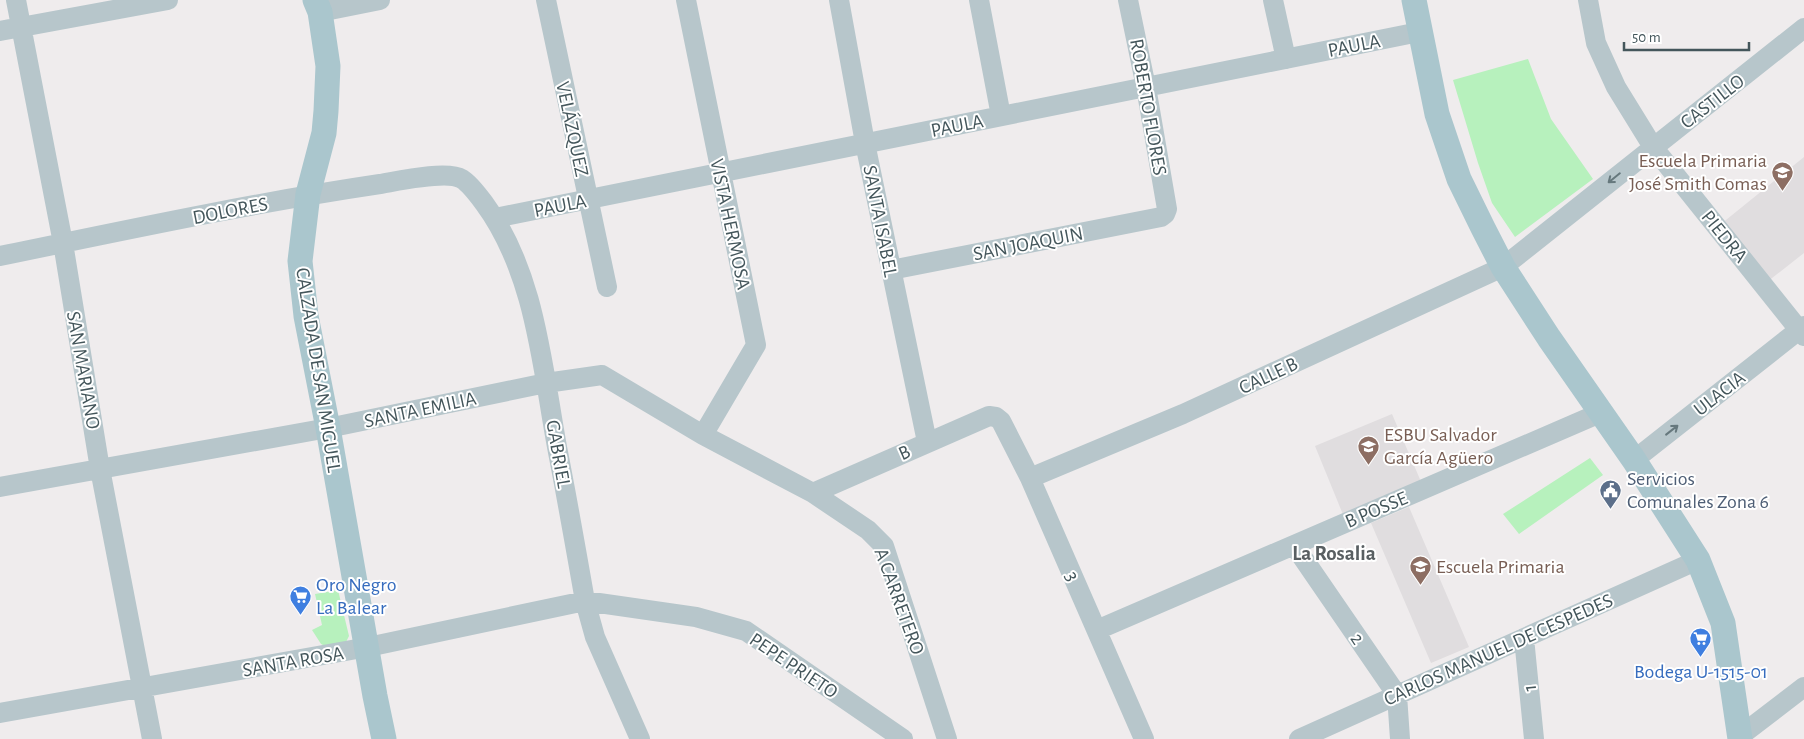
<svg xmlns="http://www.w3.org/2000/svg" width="1804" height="739" viewBox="0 0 1804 739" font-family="'Alegreya Sans',sans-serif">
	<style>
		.education { fill: #e0dddf }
		.green { fill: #b7f1bd }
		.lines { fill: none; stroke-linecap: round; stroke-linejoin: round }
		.minor { stroke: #b7c6cb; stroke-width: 20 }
		.major { stroke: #aac6cd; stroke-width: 25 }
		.oneway { stroke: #66787d }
		.labels { text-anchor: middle; stroke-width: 4; stroke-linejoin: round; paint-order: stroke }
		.street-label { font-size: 20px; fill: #44565b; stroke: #fff }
		.education-label { font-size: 20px; fill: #785e54; stroke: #fff; text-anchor: start }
		.service-label { font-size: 20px; fill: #4e5e75; stroke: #fff; text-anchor: start }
		.shop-label { font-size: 20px; fill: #366cbe; stroke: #fff; text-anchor: start }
		.neighbourhood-label { font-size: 21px; font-weight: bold; fill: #595f62; stroke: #fff }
	</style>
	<rect width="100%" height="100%" fill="#efeced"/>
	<!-- education -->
	<path class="education" d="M1804,157V253L1767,282L1721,224Z
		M1392,414L1422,484L1344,517L1315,446Z
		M1409,507L1469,647L1431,663L1371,523Z"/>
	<!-- green -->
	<path class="green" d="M1528,59L1551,119L1593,179L1515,237L1492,203L1478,163L1453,80Z
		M1590,458L1603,475L1519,534L1503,514Z
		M338,590L349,636L345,644L331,649L321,644L312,630L322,625L315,594Z"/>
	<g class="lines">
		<!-- minor -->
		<path class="minor" d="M16,0L63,243L100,469L152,739
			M546,0L607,287
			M686,0L756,345L703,435
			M839,0L865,143L927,442
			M979,0L1001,116
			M1273,0L1286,59
			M1588,0L1596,43L1616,87L1653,147L1804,336
			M320,12L380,0
			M0,31L168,0
			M495,218L1419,32
			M0,256C126,230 252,203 380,184C398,181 447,170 462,179C470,184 478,195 484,203C535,272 542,365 557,447C567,498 576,550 585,601L595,637L640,739
			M891,270L1161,217L1165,214L1167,209L1146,87L1128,0
			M1634,460L1804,326
			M1030,478L1183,414L1503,267L1804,28
			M0,487L328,428L546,383L602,375L703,435L813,493L868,530L884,546L947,739
			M813,493L989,416L996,417L1001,421L1030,478L1144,739
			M1294,545L1397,695L1400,739
			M1097,630L1600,413
			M1524,638L1534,739
			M0,713L368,647L585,601L696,617L746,631L903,739
			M1299,739L1698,560
			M1743,739L1740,736L1804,687"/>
		<!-- major -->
		<path class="major" d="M315,0L320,12L328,66L326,111L324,133L308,194L300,261L306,316L328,428L375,696L384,739
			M1414,0L1437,114L1459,179L1483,228L1503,267L1549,338L1634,460L1698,560L1723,623L1740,739"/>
	</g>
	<!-- one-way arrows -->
	<defs><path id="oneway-shaft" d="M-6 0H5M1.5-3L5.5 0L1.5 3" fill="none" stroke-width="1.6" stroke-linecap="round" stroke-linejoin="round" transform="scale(1.25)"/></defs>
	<g class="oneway">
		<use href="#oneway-shaft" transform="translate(1614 178) rotate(141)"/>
		<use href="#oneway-shaft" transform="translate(1672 430) rotate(-38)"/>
	</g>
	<!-- icons -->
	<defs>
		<symbol id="school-pin" viewBox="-11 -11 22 30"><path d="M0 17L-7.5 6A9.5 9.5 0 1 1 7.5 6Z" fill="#8d6e63" stroke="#fff"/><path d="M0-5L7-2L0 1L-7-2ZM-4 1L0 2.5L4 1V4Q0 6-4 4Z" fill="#fff"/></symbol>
		<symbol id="civic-pin" viewBox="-11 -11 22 30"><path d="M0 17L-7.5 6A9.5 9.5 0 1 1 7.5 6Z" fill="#5c6f8a" stroke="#fff"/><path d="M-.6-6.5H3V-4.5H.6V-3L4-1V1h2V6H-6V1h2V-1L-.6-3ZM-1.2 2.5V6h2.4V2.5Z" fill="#fff"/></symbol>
		<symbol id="supermarket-pin" viewBox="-11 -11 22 30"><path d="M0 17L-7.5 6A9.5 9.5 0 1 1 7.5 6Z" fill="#3f7fe0" stroke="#fff"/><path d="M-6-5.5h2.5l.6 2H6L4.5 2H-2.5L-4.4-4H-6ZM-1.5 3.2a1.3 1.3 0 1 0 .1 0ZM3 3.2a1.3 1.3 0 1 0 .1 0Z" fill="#fff"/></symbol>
	</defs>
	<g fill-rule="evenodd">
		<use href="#school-pin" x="1770" y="160" width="25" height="34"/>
		<use href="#school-pin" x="1356" y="434" width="25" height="34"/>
		<use href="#civic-pin" x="1598" y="478" width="25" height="34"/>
		<use href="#school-pin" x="1408" y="554" width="25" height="34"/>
		<use href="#supermarket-pin" x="288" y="584" width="25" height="34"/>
		<use href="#supermarket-pin" x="1688" y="626" width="25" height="34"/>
	</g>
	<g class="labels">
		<!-- street labels -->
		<g class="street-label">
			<text transform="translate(1354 45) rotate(-11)" y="7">PAULA</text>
			<text transform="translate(1712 101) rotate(-38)" y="7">CASTILLO</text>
			<text transform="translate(1149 107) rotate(80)" y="7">ROBERTO FLORES</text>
			<text transform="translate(957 125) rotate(-11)" y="7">PAULA</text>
			<text transform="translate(573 129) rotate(78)" y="7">VELÁZQUEZ</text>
			<text transform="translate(560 205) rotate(-11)" y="7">PAULA</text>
			<text transform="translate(230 210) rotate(-11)" y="7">DOLORES</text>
			<text transform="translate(881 221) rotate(79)" y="7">SANTA ISABEL</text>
			<text transform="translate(731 224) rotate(78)" y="7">VISTA HERMOSA</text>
			<text transform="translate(1725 236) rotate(51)" y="7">PIEDRA</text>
			<text transform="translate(1028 243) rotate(-11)" y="7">SAN JOAQUIN</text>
			<text transform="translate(84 370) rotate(80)" y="7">SAN MARIANO</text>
			<text transform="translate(319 370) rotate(81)" y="7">CALZADA DE SAN MIGUEL</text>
			<text transform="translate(1268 375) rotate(-25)" y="7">CALLE B</text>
			<text transform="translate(1719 393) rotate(-38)" y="7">ULACIA</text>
			<text transform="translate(420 409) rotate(-12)" y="7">SANTA EMILIA</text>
			<text transform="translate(904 452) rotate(-24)" y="7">B</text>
			<text transform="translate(559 454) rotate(80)" y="7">GABRIEL</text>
			<text transform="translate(1376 509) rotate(-23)" y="7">B POSSE</text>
			<text transform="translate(1073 576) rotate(66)" y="7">3</text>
			<text transform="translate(900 601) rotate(70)" y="7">A CARRETERO</text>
			<text transform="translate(1358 638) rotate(56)" y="7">2</text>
			<text transform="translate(1498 649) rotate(-24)" y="7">CARLOS MANUEL DE CESPEDES</text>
			<text transform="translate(293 661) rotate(-10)" y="7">SANTA ROSA</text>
			<text transform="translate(794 665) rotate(34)" y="7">PEPE PRIETO</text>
			<text transform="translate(1529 688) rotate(-96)" y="7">1</text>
		</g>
		<!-- education labels -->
		<g class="education-label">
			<text x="1767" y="167" text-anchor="end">Escuela Primaria<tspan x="1767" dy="23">José Smith Comas</tspan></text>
			<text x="1384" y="441">ESBU Salvador<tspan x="1384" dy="23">García Agüero</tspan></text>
			<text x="1436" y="573">Escuela Primaria</text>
		</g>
		<!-- service labels -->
		<g class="service-label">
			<text x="1627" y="485">Servicios<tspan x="1627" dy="23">Comunales Zona 6</tspan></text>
		</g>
		<!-- shop labels -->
		<g class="shop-label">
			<text x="316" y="591">Oro Negro<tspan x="316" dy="23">La Balear</tspan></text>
			<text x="1701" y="678" text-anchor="middle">Bodega U-1515-01</text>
		</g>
		<!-- neighbourhood labels -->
		<g class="neighbourhood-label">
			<text x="1334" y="560">La Rosalia</text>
		</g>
	</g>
	<!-- scale -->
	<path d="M1624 42v8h125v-8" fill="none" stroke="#44565b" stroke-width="2.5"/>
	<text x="1632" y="42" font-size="15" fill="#44565b" stroke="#ffffff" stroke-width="4" paint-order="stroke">50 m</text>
</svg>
